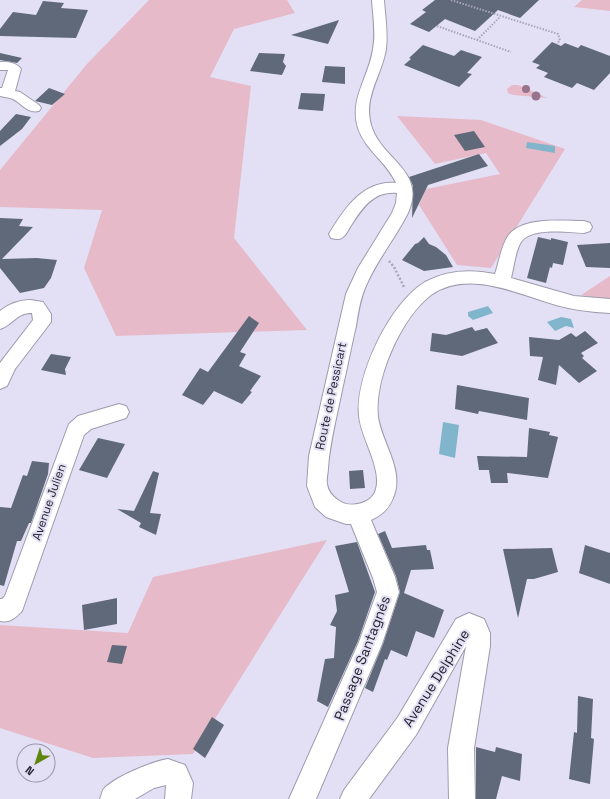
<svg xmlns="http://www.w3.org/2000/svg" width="610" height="799" viewBox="0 0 610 799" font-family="'Space Grotesk',sans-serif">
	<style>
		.green { fill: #e6bac8 }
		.water { fill: #81b5cb }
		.building { fill: #5f6979 }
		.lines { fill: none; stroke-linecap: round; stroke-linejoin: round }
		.minor-casing { stroke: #9e9bae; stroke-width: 2 }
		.path-far1 { stroke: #a8a6b7; stroke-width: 2; stroke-dasharray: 1.5 1.5; stroke-linecap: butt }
		.path { stroke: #a8a6b7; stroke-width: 2.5; stroke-dasharray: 2 2; stroke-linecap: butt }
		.minor { fill: #fff; fill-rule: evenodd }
		.tree { fill: #97748c }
		.labels { text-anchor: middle; stroke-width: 4; stroke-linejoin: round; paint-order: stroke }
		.street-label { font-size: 12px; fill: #25242c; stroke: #e3e0f5 }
		.near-street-label { font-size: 14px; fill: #25242c; stroke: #e3e0f5 }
	</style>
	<rect width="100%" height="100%" fill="#e3e0f5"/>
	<!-- green -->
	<path class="green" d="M149,0H287L295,13L234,29L210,77L251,86L234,238L307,330L116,336L84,268L102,210L0,207V170L87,64Z
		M582,0H610V11L574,7Z
		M512,85H518L547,98L513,95L508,93L507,89Z
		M397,116L481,120L565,149L491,268L457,265L419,205L426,189L500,174L486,153L435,164Z
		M610,276V300L581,295Z
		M327,540L193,754L93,758L0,728V625L128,633L153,577Z"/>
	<!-- water -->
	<path class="water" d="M527,142L555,146V153L526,148Z
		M488,306L493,313L473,320L468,316V312Z
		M561,317L571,319L574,328L566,326L555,331L547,322Z
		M443,422L459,425L455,458L439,454Z"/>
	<!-- building -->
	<path class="building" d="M435,0H539L520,18L498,10L475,31L445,19L429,32L410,24L426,12L422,10Z
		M43,1L64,3L61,8L88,10L76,38L0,36V29L13,12L36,15Z
		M339,20L328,44L291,35Z
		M552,42L561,46L565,43L578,48L581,45L610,56V73L594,90L577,83L572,88L544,77L548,73L536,68L540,65L532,62Z
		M423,45L454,56L461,50L482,57L467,73L472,74L459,87L404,65L411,59L409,58Z
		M0,53L22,58L17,63L0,60Z
		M259,53L285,54L283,62L286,66L282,75L250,71Z
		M325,66L345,67V84L322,82Z
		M49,88L65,94L52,105L35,101Z
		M301,93L325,94L323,111L298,109Z
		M16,114L31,117L22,129L0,146V131Z
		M474,131L485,147L465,151L454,135Z
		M479,154L488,166L428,185L412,218L413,186L409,177Z
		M0,218L23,219L19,226L33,227L2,259L37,258L57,260L51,278L44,288L20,293L0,268Z
		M424,237L429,244L436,247L446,255L453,267L424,271L402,260L415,244L418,243Z
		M538,237L551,240V238L568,242L563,265L553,263L552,268L550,267L546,283L527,278Z
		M610,243V268L586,267L577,245Z
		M249,316L259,323L240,352L246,354L239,366L261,376L250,391L252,392L242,404L214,391L203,405L182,395L200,368L208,372Z
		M472,327L475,331L487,328L498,343L462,356L430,351L432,333L446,335Z
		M585,331L598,343L581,353L584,356L582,358L597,371L579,383L559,365L556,385L538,380L543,357L530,356L529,337L559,340L571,333L576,337Z
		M51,354L71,357L65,369L66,375L41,370Z
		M457,385L529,398L527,420L479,411L478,414L455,409Z
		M529,428L550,432L549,435L558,437L548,478L507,473L508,483H491L489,470H479L477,456L527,457Z
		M98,438L125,444L107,478L79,470Z
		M32,461L49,463L48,474L31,523H29L21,541H17L4,586L0,585V507L11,508L23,475L27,476Z
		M363,470L365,488L350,489L349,471Z
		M153,471L159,473L150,513L161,514L156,535L139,527L141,523L117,509L134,511Z
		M385,531L392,548L426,545L427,550H430L434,569L411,570L404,593L444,610L434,638L416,631L407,657L391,650L387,660L385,659L373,692L365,688L383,644L400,592L396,576L378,534Z
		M357,542L375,592L358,641L328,707L317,701L325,659L334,658L336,627L330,625L337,611L335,595L349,592L335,546Z
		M585,545L610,553V584L579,573Z
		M552,548L558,572L534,579H527L518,618L503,549Z
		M117,598V624L84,630L82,605Z
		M112,645L127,646L122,664L107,662Z
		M578,696L593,699L591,738L594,739L590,784L569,779L574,732L577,733Z
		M212,717L224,725L205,758L193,749Z
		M476,747L495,752L496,747L522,754L520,781L502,776L496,799H476Z"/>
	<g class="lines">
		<defs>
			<path id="minor" d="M372,0H384C385,16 388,32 386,49C382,75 363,97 371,125C381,160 427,170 408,213C395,239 376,261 365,288C360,300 358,313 356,326C351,347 347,369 342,390C337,416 330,441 328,468C328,473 326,479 327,484C328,491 332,496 338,500C349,509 373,504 376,489C382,468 361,438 359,416C355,376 390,303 425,282C447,270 471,269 495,274C499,262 501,247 508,236C522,216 563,221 584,221L590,223L592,227L590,231L584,233C568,232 531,227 521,242C515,252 514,267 511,278L574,296L610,299V313C591,312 574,310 556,305C518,294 468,269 431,295C401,318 374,379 378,417C382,444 405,470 393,498C389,509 382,515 371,520L395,577L399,592L382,644L316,799H289L359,642L377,592L373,578L351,524H346L326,517L315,507L307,486L309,456L346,294L358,268L392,213L396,203L397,193C374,191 363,207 352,224C349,228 347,234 343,237C340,240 335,239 331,238L329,234C344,209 363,180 396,183C387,162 365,150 358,128C349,99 369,77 373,49C376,33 373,16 372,0Z
				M0,62C8,62 16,62 21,69L15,91L20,92L39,105L41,108L39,111C26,114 21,101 10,98C7,97 3,97 0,96V88H2L8,70H0Z
				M30,300L43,302L51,314V322L15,369L7,386L0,389V363L33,320L32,313C16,313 14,324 0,329V311C9,304 19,300 30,300Z
				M119,404L126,406L129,412L126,418L91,429L84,435L22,611C15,618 10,623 0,621V599H2L5,596L69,424L78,416Z
				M469,613L484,619L490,633V646L474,748L475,799H449L448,748L466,646L416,735L369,799H340L344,790L398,717L456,619Z
				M168,759L185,765L193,783L191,799H165L166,785L154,788L135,799H100C101,796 102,793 103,790C112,778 153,761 168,759Z"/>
		</defs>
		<!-- minor casing -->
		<use href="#minor" class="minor-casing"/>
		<!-- path-far1 -->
		<path class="path-far1" d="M451,0L558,34L560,40L557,44
			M437,26L511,52
			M477,40L500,17"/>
		<!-- path -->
		<path class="path" d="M389,261L394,267L404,287"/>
		<!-- minor -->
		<use href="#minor" class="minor"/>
	</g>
	<!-- trees -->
	<g class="tree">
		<circle cx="526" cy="89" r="4"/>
		<circle cx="536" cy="96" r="4.5"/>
	</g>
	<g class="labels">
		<!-- street labels -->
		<g class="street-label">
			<text transform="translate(331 396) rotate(-78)" y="4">Route de Pessicart</text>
			<text transform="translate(49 502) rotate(-71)" y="4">Avenue Julien</text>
		</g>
		<!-- near-street labels -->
		<g class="near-street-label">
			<text transform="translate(362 658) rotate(-69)" y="5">Passage Santagnés</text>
			<text transform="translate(436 678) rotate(-58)" y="5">Avenue Delphine</text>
		</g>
	</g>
	<!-- north arrow -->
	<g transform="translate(36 763) rotate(219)"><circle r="19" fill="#e3e0f5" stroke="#9795a5"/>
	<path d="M0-3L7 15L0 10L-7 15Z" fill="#5e860d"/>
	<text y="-6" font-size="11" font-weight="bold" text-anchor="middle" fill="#25242c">N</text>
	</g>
</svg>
